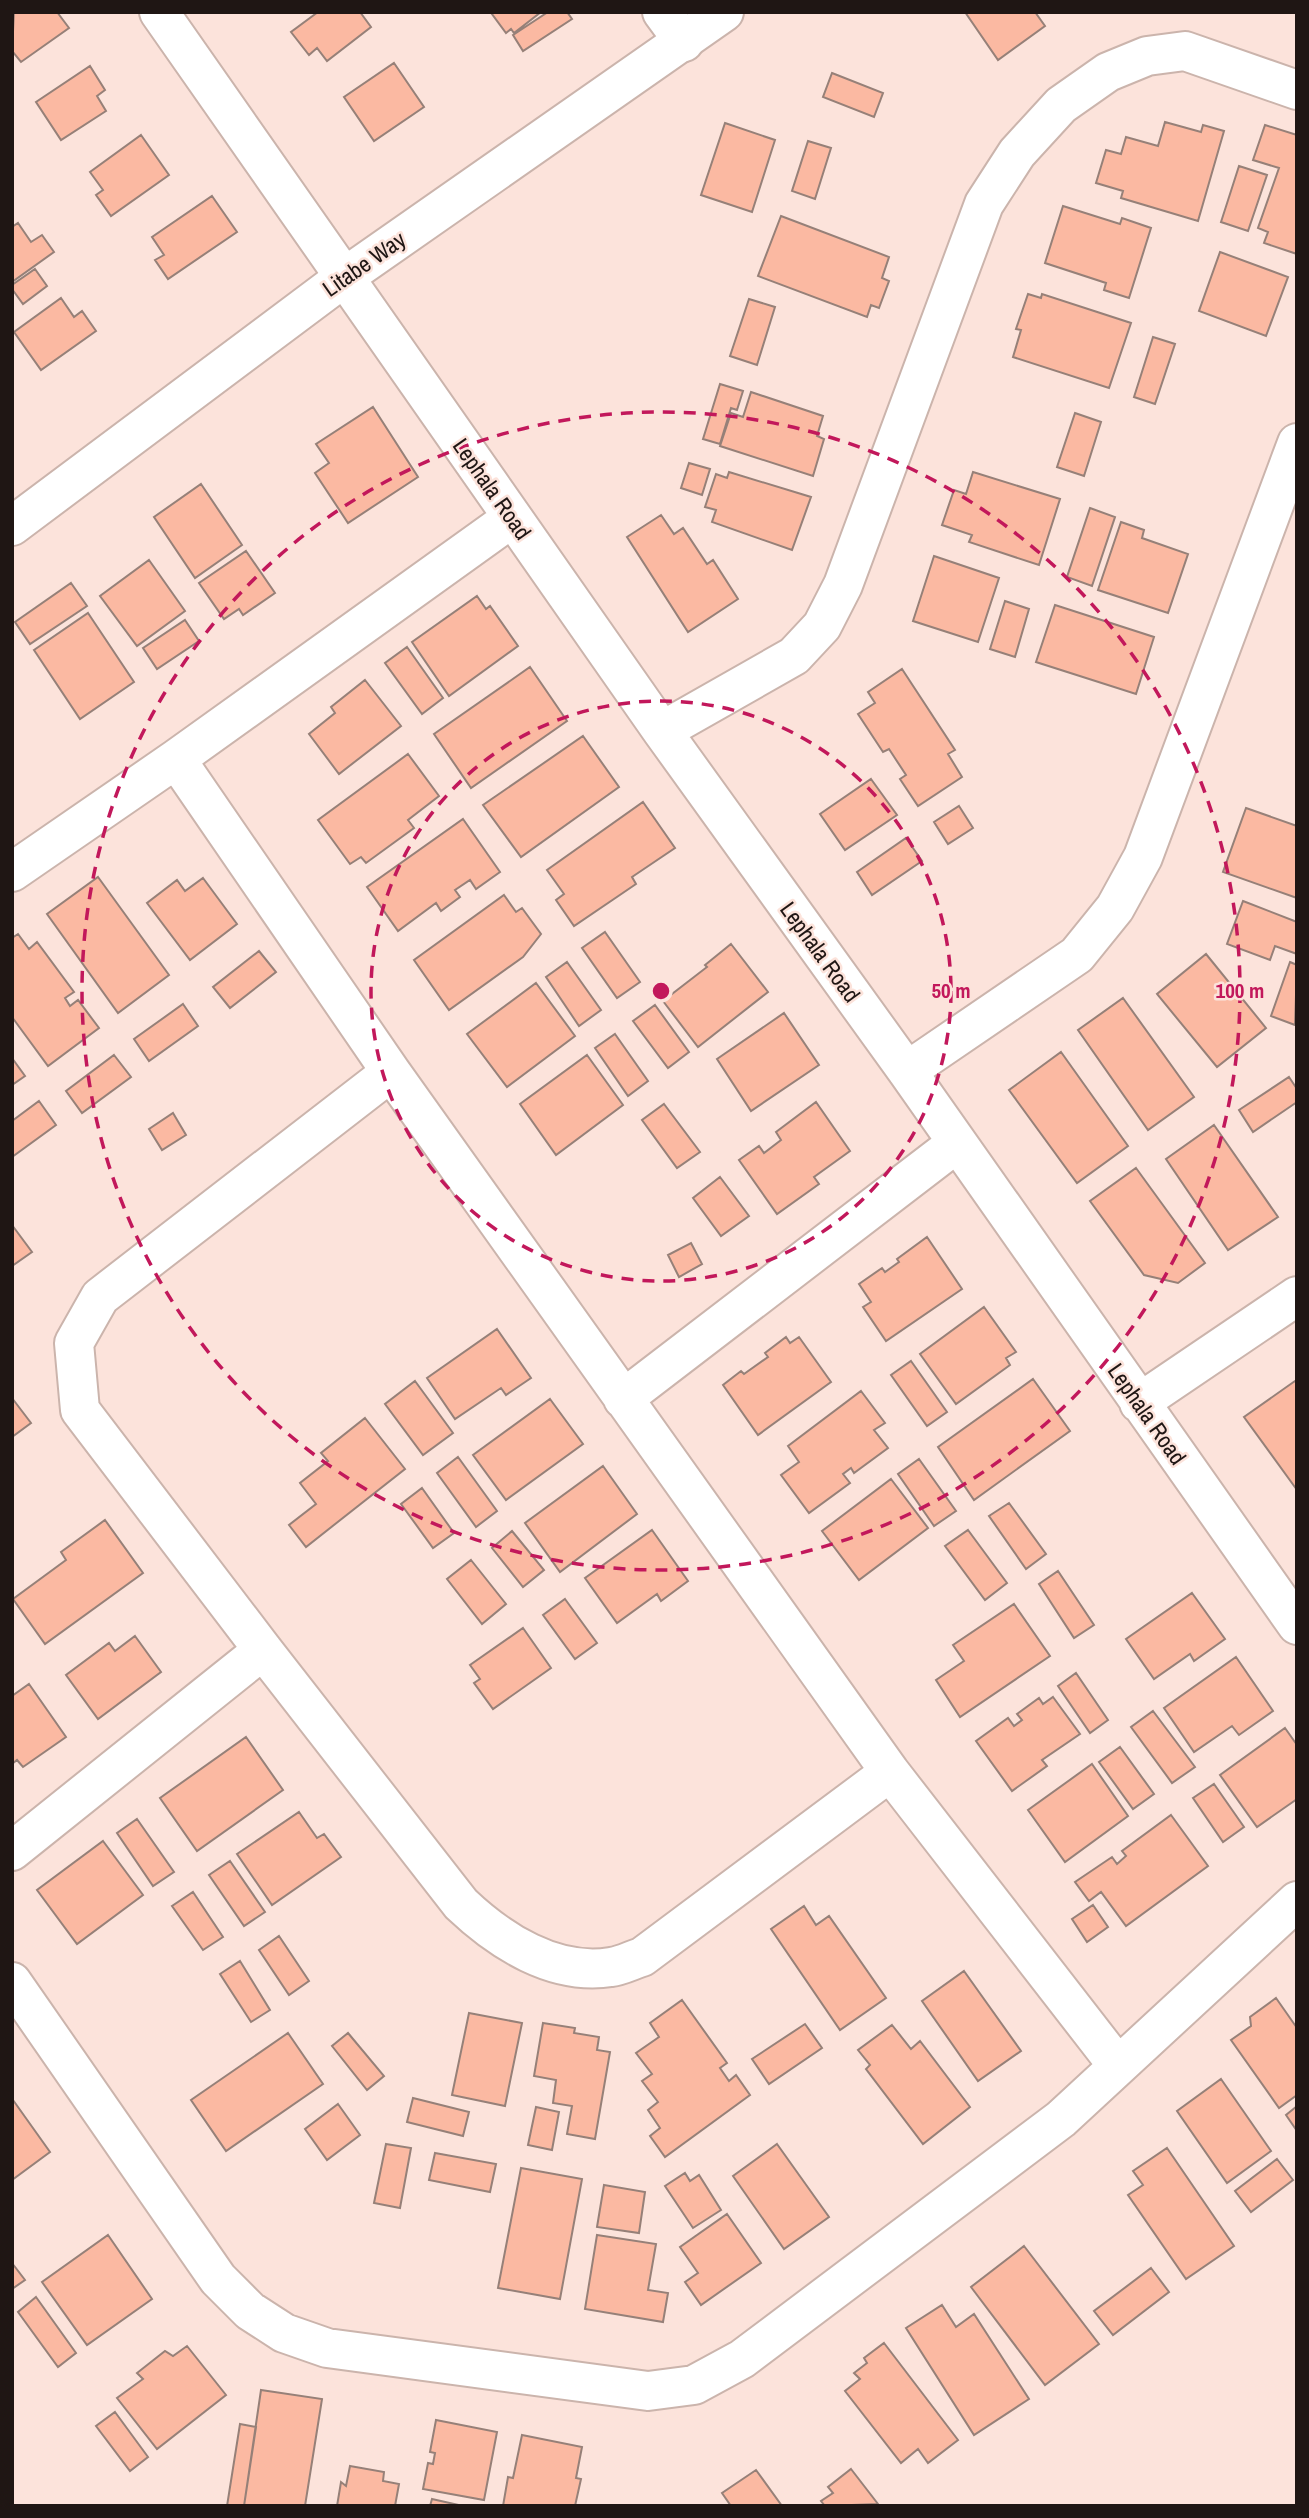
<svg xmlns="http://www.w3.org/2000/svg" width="1309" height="2518" viewBox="0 0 1309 2518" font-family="'Archivo Narrow',sans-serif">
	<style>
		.building { fill: #fbb9a2; stroke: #968078; stroke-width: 2 }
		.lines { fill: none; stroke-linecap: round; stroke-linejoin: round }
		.minor-casing { stroke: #cbb4ac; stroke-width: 42 }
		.tertiary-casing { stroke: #cbb4ac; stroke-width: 42 }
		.minor { stroke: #fff; stroke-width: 38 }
		.tertiary { stroke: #fff; stroke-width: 38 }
		.ring { fill: none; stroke: #c2185b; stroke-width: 3.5; stroke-dasharray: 12 9 }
		.labels { text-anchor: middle; stroke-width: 5; stroke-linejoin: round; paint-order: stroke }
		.street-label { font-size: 23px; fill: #1f1614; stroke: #fce3db }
		.centre { fill: #c2185b; stroke: #fce3db; stroke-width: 3.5 }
		.ring-label { font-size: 21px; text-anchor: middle; font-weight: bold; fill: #c2185b; stroke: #fce3db; stroke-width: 5; stroke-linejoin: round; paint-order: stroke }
	</style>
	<rect width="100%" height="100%" fill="#fce3db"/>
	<!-- building -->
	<path class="building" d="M14,12H57L69,28L21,62L12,51Z
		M318,12H360L371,27L327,61L317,48L309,55L291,32Z
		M494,12H541L514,33L511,29L506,33L492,14Z
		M548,12H567L572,19L523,51L513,35Z
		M965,12H1035L1045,26L998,60Z
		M394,63L424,107L374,141L344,97Z
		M90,66L105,90L97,96L106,111L61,140L36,102Z
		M832,73L883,93L874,117L823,97Z
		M1165,122L1201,132L1203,125L1224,131L1198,221L1121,198L1123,191L1096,183L1106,150L1121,154L1126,137L1158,146Z
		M725,123L775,140L752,212L701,195Z
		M1265,125L1297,135V254L1264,243L1268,232L1258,228L1279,168L1253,160Z
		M141,135L169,175L111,216L96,195L103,190L90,172Z
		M808,141L831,148L815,199L792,191Z
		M1239,166L1267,175L1248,231L1221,222Z
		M212,196L237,232L168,279L155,260L164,255L152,237Z
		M1063,206L1120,224L1122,218L1151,228L1129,298L1104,290L1106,283L1045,263Z
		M781,216L889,257L882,278L889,281L879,308L871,305L867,317L758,276Z
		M18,223L31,242L42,235L54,252L12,282V227Z
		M1220,252L1288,277L1266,336L1199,311Z
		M35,269L47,286L23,304L12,289V285Z
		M1028,294L1041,298L1042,294L1131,323L1109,388L1013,357L1021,330L1016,329Z
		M61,298L74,317L82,311L96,331L41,370L14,332Z
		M749,299L775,307L757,365L730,356Z
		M1153,337L1175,344L1155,404L1134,397Z
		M720,384L743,391L737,410L731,408L720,444L703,439Z
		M751,392L823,416L817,436L824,439L813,476L720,446L731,413L743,417Z
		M373,407L418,477L348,523L315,473L329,463L316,444Z
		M1075,413L1101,422L1084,476L1057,467Z
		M689,463L710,469L702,495L681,488Z
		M729,472L811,497L792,550L712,522L716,510L705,507L716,474L727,478Z
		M973,472L1060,499L1039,565L969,542L972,535L942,525L954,490L966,494Z
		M201,484L242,545L195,578L154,517Z
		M1090,508L1115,517L1092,586L1067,577Z
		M661,515L674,534L683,528L707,564L713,560L738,599L688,632L627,537Z
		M1121,522L1144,530L1142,538L1188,554L1168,613L1098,590Z
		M246,551L275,593L243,615L239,609L224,619L199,583Z
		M934,556L999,578L978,642L913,621Z
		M149,560L185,611L137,646L100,596Z
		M71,583L87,606L30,644L15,622Z
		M477,596L486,609L490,606L518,646L449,696L412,642Z
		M1005,601L1029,609L1015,657L990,649Z
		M1055,605L1154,637L1136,694L1036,662Z
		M88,613L134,682L80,719L34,650Z
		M185,620L199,641L157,669L143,648Z
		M407,647L443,698L422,714L385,663Z
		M530,667L567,721L471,788L434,734Z
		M902,669L955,750L948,754L962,777L918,806L900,779L906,775L889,749L883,752L858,714L875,703L868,692Z
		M365,680L401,726L339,774L309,734L335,713L331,707Z
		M583,736L619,787L521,857L483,805Z
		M408,754L439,796L408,820L414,828L366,863L361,857L350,864L318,820Z
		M871,779L897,815L845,850L820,814Z
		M643,802L675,848L632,877L636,884L574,926L556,900L564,894L547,870Z
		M959,806L973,828L948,844L934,822Z
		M1246,808L1297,826V898L1223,872Z
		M463,819L500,872L476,889L470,880L455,890L460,897L441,911L436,903L398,931L367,887Z
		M906,838L922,861L872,895L857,872Z
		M98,877L169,975L118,1013L47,914Z
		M203,878L237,924L190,960L147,903L177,880L185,891Z
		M504,895L516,912L522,908L541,934L523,957L449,1010L414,960Z
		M1243,901L1297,922V954L1275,946L1270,960L1227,944Z
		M605,932L640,982L617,998L582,948Z
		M18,934L29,949L37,942L74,992L65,998L70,1006L78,1000L99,1028L48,1066L12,1017V938Z
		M731,944L768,992L698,1047L663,1001L707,967L705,965Z
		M259,951L276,972L230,1008L213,987Z
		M1206,954L1266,1028L1217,1067L1157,994Z
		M567,962L601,1010L579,1026L546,977Z
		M1290,962L1297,965L1295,1025L1271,1016Z
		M536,983L575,1036L507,1087L467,1034Z
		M1123,998L1194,1097L1148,1130L1078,1030Z
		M183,1004L198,1026L149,1061L134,1039Z
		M655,1005L689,1052L668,1068L633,1021Z
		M784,1013L819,1065L751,1111L717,1059Z
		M615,1034L648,1081L628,1096L595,1048Z
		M1061,1052L1128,1146L1077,1183L1009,1090Z
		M114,1055L131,1077L82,1113L66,1091Z
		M587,1055L623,1105L556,1155L520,1104Z
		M12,1058L25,1076L12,1085Z
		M1289,1077L1297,1089V1102L1253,1132L1239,1110Z
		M39,1101L56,1125L12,1157V1121Z
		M816,1102L850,1151L814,1177L819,1184L777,1214L739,1160L759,1146L764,1153L781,1140L776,1132Z
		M664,1104L700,1152L677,1168L642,1120Z
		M173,1113L186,1135L162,1150L149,1129Z
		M1214,1125L1278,1217L1228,1250L1166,1159Z
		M1136,1168L1205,1263L1178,1283L1144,1275L1090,1201Z
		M720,1177L749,1216L721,1236L693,1198Z
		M12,1225L32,1252L12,1266Z
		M927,1237L962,1289L886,1341L863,1307L871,1302L859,1284L882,1268L885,1272L899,1262L897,1259Z
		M691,1243L702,1264L679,1277L668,1255Z
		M984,1307L1016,1352L1006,1358L1010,1365L956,1404L920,1354Z
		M497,1329L531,1378L506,1395L501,1388L455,1419L427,1378Z
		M786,1337L790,1343L799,1337L831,1382L758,1435L723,1385L741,1371L744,1374L768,1357L765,1353Z
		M911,1361L947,1412L927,1426L891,1375Z
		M1033,1379L1070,1431L974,1500L938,1447Z
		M415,1381L453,1433L423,1455L385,1404Z
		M1295,1381L1297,1383V1490L1244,1417Z
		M861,1391L885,1423L874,1430L888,1448L854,1473L851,1468L843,1474L850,1483L809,1513L781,1475L799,1462L788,1446Z
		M12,1398L31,1423L12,1437Z
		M550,1399L583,1444L506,1500L473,1455Z
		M365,1418L405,1469L306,1547L289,1525L316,1504L300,1483L328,1461L321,1453Z
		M458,1457L497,1511L476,1527L437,1473Z
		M919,1459L956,1511L934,1526L898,1474Z
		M603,1466L637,1514L560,1572L525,1523Z
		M891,1479L928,1528L859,1580L822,1531Z
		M422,1488L454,1533L433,1548L401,1504Z
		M1009,1503L1046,1554L1026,1569L989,1516Z
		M105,1520L143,1573L45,1644L13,1599L66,1560L61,1552Z
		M652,1530L688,1581L661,1601L657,1594L617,1623L585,1578Z
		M968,1530L1007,1583L985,1600L945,1546Z
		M512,1531L544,1570L523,1587L492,1548Z
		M471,1560L506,1604L482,1624L447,1579Z
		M1058,1571L1094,1625L1074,1638L1039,1584Z
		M1192,1593L1225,1639L1194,1661L1190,1654L1154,1679L1126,1639Z
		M565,1599L597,1643L575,1659L543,1615Z
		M1014,1604L1050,1656L960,1717L936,1680L964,1661L953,1645Z
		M523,1628L551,1668L493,1709L474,1683L480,1679L470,1665Z
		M135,1636L161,1672L98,1719L66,1675L109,1643L115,1651Z
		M1236,1657L1273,1711L1239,1735L1232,1726L1194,1752L1164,1708Z
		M1076,1673L1108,1720L1090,1733L1058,1686Z
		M29,1684L66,1737L23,1767L17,1760L12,1764V1696Z
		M1053,1697L1080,1734L1042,1760L1047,1766L1012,1791L976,1741L1008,1718L1014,1726L1022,1720L1017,1714L1039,1698L1043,1704Z
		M1153,1711L1195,1767L1172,1783L1131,1727Z
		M1285,1728L1297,1745V1799L1257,1827L1220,1775Z
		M246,1737L283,1790L197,1851L160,1798Z
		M1120,1747L1154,1794L1133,1809L1099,1762Z
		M1092,1764L1128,1816L1065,1862L1028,1810Z
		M1214,1784L1244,1827L1223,1842L1193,1798Z
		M299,1812L317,1838L324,1834L341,1857L272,1905L237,1854Z
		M1171,1815L1208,1866L1126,1926L1101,1892L1089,1901L1075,1882L1112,1857L1117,1864L1126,1856L1122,1851Z
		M137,1819L174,1872L153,1886L117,1833Z
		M103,1841L143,1895L77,1944L37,1890Z
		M230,1861L265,1912L244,1926L209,1875Z
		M193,1892L223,1937L203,1950L172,1906Z
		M1093,1905L1108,1927L1087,1942L1072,1919Z
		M804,1906L816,1925L829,1916L886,1998L840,2030L771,1929Z
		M279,1936L309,1981L289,1995L259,1950Z
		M240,1961L270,2010L251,2022L220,1974Z
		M964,1971L1021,2051L978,2081L922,2001Z
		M1276,1998L1297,2028V2095L1279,2108L1231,2040L1251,2026L1250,2017Z
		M682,2000L727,2063L720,2068L729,2081L736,2075L750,2095L665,2157L650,2136L660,2128L648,2110L658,2102L642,2081L652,2074L636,2053L659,2037L650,2023Z
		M469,2013L522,2023L505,2106L452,2095Z
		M543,2023L575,2028L574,2033L599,2037L597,2050L610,2052L595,2139L567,2134L572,2106L553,2103L556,2080L534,2076Z
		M805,2024L822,2048L769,2084L752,2059Z
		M892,2025L911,2049L920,2041L970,2107L923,2144L866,2069L870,2065L858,2050Z
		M288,2033L323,2084L226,2151L191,2100Z
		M348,2033L384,2076L367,2090L332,2046Z
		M1221,2079L1271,2151L1227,2183L1177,2111Z
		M413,2098L469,2112L463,2136L407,2122Z
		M13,2100L50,2152L12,2180V2101Z
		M338,2104L360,2135L327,2160L305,2129Z
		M1297,2106V2131L1286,2115Z
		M536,2107L559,2112L552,2150L528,2145Z
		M386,2144L411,2148L400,2208L374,2203Z
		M777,2144L829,2217L784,2249L733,2176Z
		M1167,2148L1234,2246L1186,2279L1128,2195L1143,2185L1133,2171Z
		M435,2153L496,2164L490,2192L429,2180Z
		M1277,2159L1293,2180L1251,2212L1235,2191Z
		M521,2168L582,2179L560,2299L498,2288Z
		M685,2173L690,2181L699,2175L721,2210L693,2228L665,2186Z
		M604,2185L645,2192L639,2233L597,2227Z
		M727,2214L761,2263L701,2305L685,2282L698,2273L680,2247Z
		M108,2235L152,2299L87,2345L42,2282Z
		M597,2235L656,2244L648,2290L668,2293L663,2322L585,2309Z
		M1024,2246L1099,2344L1045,2385L971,2287Z
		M12,2263L25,2280L12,2289Z
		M1151,2268L1169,2292L1113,2335L1094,2311Z
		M36,2297L76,2353L58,2367L18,2312Z
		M942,2305L956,2327L974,2314L1029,2399L974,2435L906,2328Z
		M884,2343L958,2440L928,2463L918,2449L901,2463L845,2391L860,2379L854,2373L867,2363L864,2358Z
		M187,2346L226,2395L157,2449L117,2398L143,2379L137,2373L165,2351L173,2356Z
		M261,2390L322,2399L305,2506H244Z
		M115,2412L148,2457L130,2471L96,2426Z
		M436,2420L497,2432L484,2500L423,2489L428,2463L433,2464L435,2453L430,2452Z
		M240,2424L256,2427L244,2506H227Z
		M522,2435L582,2447L576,2478L581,2479L575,2506H503L508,2477L513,2478Z
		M350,2466L384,2472L383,2481L399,2484L395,2506H337L341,2482L346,2486Z
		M851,2469L878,2504L825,2506L821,2501L833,2493L828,2487Z
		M756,2470L782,2506H731L722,2493Z
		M432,2499L463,2506H430Z"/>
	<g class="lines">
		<defs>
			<path id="minor" d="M159,12L662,731L907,1071L1297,1625
				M662,12L684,42
				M662,731L794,656L822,626L843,585L984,204L1017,153L1061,105L1108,72L1147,56L1185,51L1297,90
				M176,759L391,1072L890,1772L1118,2066
				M12,872L176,759L512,518
				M907,1071L1077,955L1115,908L1143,857L1297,443
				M391,1072L100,1297L74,1343L80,1410L263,1650L461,1904C500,1941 554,1976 611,1967C621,1966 632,1960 642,1957L890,1772
				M623,1399L957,1143
				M1139,1403L1297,1296
				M12,1851L263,1650
				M12,1982L218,2279L250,2311L284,2333L327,2348L648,2391L694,2385L742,2359L1061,2119L1297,1901"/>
			<path id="tertiary" d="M12,526L346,276L724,12"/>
		</defs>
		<!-- minor casing -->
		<use href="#minor" class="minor-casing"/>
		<!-- tertiary casing -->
		<use href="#tertiary" class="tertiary-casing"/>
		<!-- minor -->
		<use href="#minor" class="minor"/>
		<!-- tertiary -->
		<use href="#tertiary" class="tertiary"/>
	</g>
	<!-- distance rings -->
	<g class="ring">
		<circle cx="661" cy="991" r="290"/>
		<circle cx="661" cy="991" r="579"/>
	</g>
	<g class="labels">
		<!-- street labels -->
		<g class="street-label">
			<text transform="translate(364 264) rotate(-35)" y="8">Litabe Way</text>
			<text transform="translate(492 489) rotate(55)" y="8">Lephala Road</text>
			<text transform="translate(820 952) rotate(54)" y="8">Lephala Road</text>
			<text transform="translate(1147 1414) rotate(55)" y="8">Lephala Road</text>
		</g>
	</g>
	<circle cx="661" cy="991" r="10" class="centre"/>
	<g class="ring-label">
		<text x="951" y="998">50 m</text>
		<text x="1240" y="998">100 m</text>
	</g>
	<!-- border -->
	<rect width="1309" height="2518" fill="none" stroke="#1f1614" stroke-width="28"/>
</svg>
